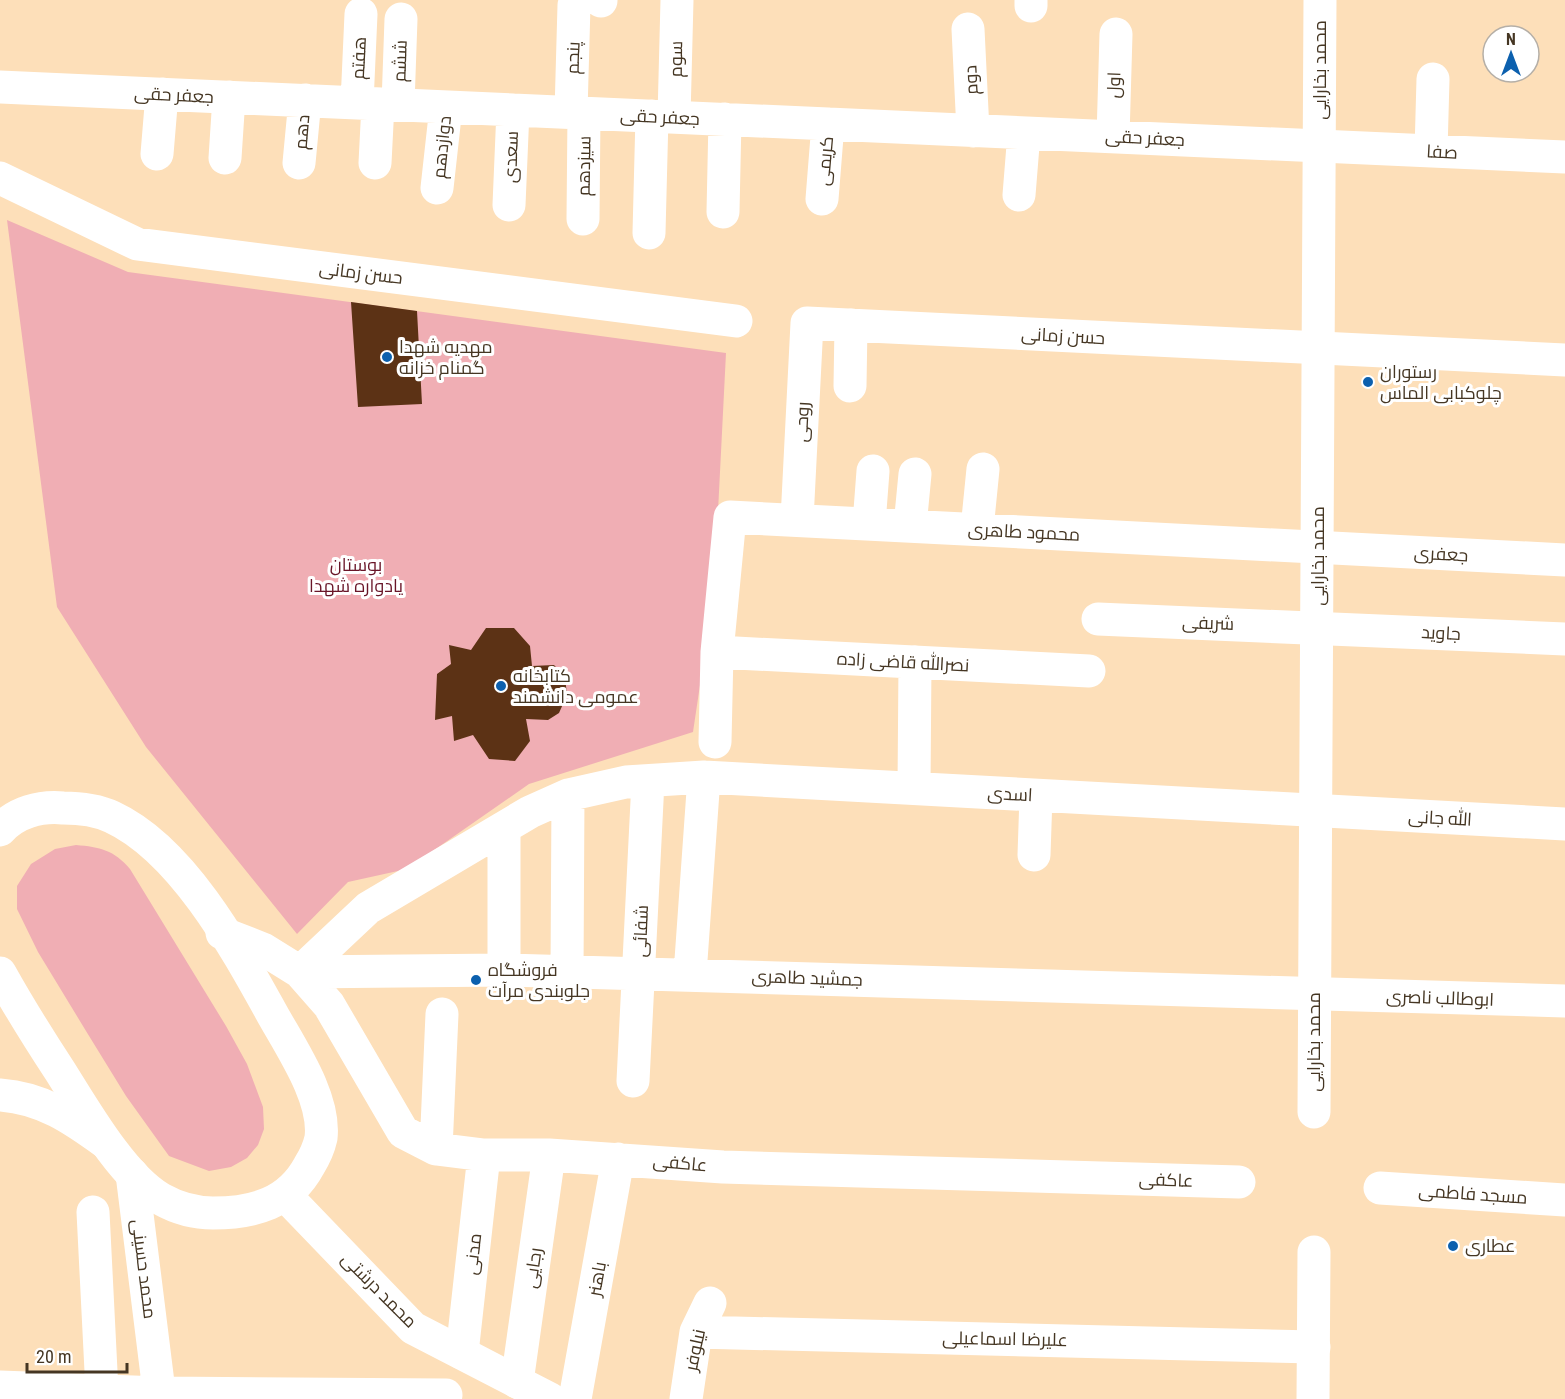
<svg xmlns="http://www.w3.org/2000/svg" width="1565" height="1399" viewBox="0 0 1565 1399" font-family="'Roboto Condensed',Cairo,sans-serif">
	<style>
		.green { fill: #f0aeb4 }
		.building { fill: #5c3215 }
		.lines { fill: none; stroke-linecap: round; stroke-linejoin: round }
		.minor { stroke: #fff; stroke-width: 33 }
		.major { stroke: #fff; stroke-width: 33 }
		.poi-dot { fill: #0c60ae; stroke: #fff; stroke-width: 2 }
		.labels { text-anchor: middle; stroke-width: 6; stroke-linejoin: round; paint-order: stroke }
		.street-label { font-size: 18px; fill: #453623; stroke: #fff }
		.poi-label { font-size: 18px; fill: #453623; stroke: #fff; text-anchor: start }
		.park-label { font-size: 18px; fill: #691528; stroke: #fff }
	</style>
	<rect width="100%" height="100%" fill="#fddfb9"/>
	<!-- green -->
	<path class="green" d="M7,220L128,272L726,353L714,591L693,732L529,784L407,869L348,882L297,934L146,747L57,607Z
		M76,845C100,847 114,850 130,869L226,1026L247,1064L263,1107L264,1129L258,1145L247,1158L231,1167L209,1171L169,1156L126,1096L86,1031L38,952L17,909V886L31,864L55,849Z"/>
	<!-- building -->
	<path class="building" d="M351,302L417,311L422,404L358,407Z
		M486,628H514L530,646L532,666L554,665L565,677L567,695L559,713L548,720L526,719L530,741L515,761L489,759L473,735L454,741L452,716L435,720L437,674L451,664L449,645L471,650Z"/>
	<g class="lines">
		<!-- minor -->
		<path class="minor" d="M601,1V0
			M1031,6V0
			M968,29L973,131
			M0,87L1565,157
			M357,103L361,14
			M398,104L401,19
			M571,112L574,5
			M674,117L677,0
			M1113,137L1116,34
			M1431,151L1433,79
			M157,154L162,94
			M225,158L229,97
			M299,163L305,100
			M375,163L378,104
			M0,178L137,244L736,321
			M437,188L446,107
			M1019,195L1024,133
			M822,199L828,124
			M509,205L513,110
			M723,212L725,119
			M583,219L584,113
			M649,233L652,116
			M850,386L851,325
			M797,520L807,323L1565,360
			M869,524L873,471
			M910,526L915,474
			M977,529L983,469
			M1098,619L1565,639
			M717,652L1089,671
			M715,742L717,652L730,517L1565,560
			M914,788L915,662
			M504,828V970
			M1034,855L1036,796
			M222,933L263,949L300,972L329,1005L403,1132L436,1149L484,1155H549L723,1167L1239,1182
			M300,972L368,908L530,812L568,795L626,782L704,777L1565,824
			M300,972L504,970L1565,1001
			M567,973L568,795
			M690,974L704,777
			M633,1081L648,781
			M0,1095C43,1098 73,1119 106,1143
			M436,1149L442,1014
			M132,1174L160,1399
			M1380,1188L1565,1200
			M93,1212L102,1391
			M696,1332L1314,1347
			M462,1353L484,1155
			M517,1382L549,1155
			M0,1387L160,1393L446,1395
			M575,1399L618,1159
			M686,1399L696,1332L710,1303"/>
		<!-- major -->
		<path class="major" d="M0,830C16,812 40,806 63,808C79,808 97,810 112,817C181,849 234,945 270,1010C289,1045 326,1097 321,1138C319,1147 314,1158 309,1166C289,1203 254,1213 213,1213C195,1213 177,1208 161,1199C122,1176 84,1109 60,1071C39,1039 19,1007 0,973
			M1314,1112L1320,0
			M286,1196L413,1328L550,1399
			M1313,1399L1314,1252"/>
	</g>
	<!-- markers -->
	<g class="poi-dot">
		<circle cx="387" cy="357" r="6"/>
		<circle cx="1368" cy="382" r="6"/>
		<circle cx="501" cy="686" r="6"/>
		<circle cx="476" cy="980" r="6"/>
		<circle cx="1453" cy="1246" r="6"/>
	</g>
	<g class="labels">
		<!-- street labels -->
		<g class="street-label">
			<text transform="translate(359 58) rotate(-87)" y="6">هفتم</text>
			<text transform="translate(573 58) rotate(-88)" y="6">پنجم</text>
			<text transform="translate(676 59) rotate(-89)" y="6">سوم</text>
			<text transform="translate(400 61) rotate(-88)" y="6">ششم</text>
			<text transform="translate(1320 70) rotate(-90)" y="6">محمد بخارایی</text>
			<text transform="translate(971 80) rotate(-93)" y="6">دوم</text>
			<text transform="translate(1114 85) rotate(-88)" y="6">اول</text>
			<text transform="translate(174 95) rotate(3)" y="6">جعفر حقی</text>
			<text transform="translate(660 117) rotate(3)" y="6">جعفر حقی</text>
			<text transform="translate(302 132) rotate(-85)" y="6">دهم</text>
			<text transform="translate(1145 138) rotate(3)" y="6">جعفر حقی</text>
			<text transform="translate(442 147) rotate(-84)" y="6">دوازدهم</text>
			<text transform="translate(1442 152) rotate(3)" y="6">صفا</text>
			<text transform="translate(511 157) rotate(-88)" y="6">سعدی</text>
			<text transform="translate(825 161) rotate(-85)" y="6">کریمی</text>
			<text transform="translate(584 166) rotate(-89)" y="6">سیزدهم</text>
			<text transform="translate(361 273) rotate(7)" y="6">حسن زمانی</text>
			<text transform="translate(1063 336) rotate(3)" y="6">حسن زمانی</text>
			<text transform="translate(802 422) rotate(-87)" y="6">روحی</text>
			<text transform="translate(1024 532) rotate(3)" y="6">محمود طاهری</text>
			<text transform="translate(1441 554) rotate(3)" y="6">جعفری</text>
			<text transform="translate(1318 556) rotate(-90)" y="6">محمد بخارایی</text>
			<text transform="translate(1208 623) rotate(2)" y="6">شریفی</text>
			<text transform="translate(1441 633) rotate(3)" y="6">جاوید</text>
			<text transform="translate(903 662) rotate(3)" y="6">نصرالله قاضی زاده</text>
			<text transform="translate(1010 794) rotate(3)" y="6">اسدی</text>
			<text transform="translate(1440 818) rotate(3)" y="6">الله جانی</text>
			<text transform="translate(641 931) rotate(-88)" y="6">شفائی</text>
			<text transform="translate(807 978) rotate(2)" y="6">جمشید طاهری</text>
			<text transform="translate(1440 998) rotate(2)" y="6">ابوطالب ناصری</text>
			<text transform="translate(1314 1042) rotate(-90)" y="6">محمد بخارایی</text>
			<text transform="translate(680 1163) rotate(5)" y="6">عاکفی</text>
			<text transform="translate(1166 1180) rotate(2)" y="6">عاکفی</text>
			<text transform="translate(1473 1194) rotate(4)" y="6">مسجد فاطمی</text>
			<text transform="translate(473 1254) rotate(-83)" y="6">مدنی</text>
			<text transform="translate(533 1268) rotate(-82)" y="6">رجایی</text>
			<text transform="translate(144 1269) rotate(83)" y="6">محمد حسینی</text>
			<text transform="translate(597 1279) rotate(-80)" y="6">باهنر</text>
			<text transform="translate(379 1290) rotate(45)" y="6">محمد درشتی</text>
			<text transform="translate(1005 1339) rotate(1)" y="6">علیرضا اسماعیلی</text>
			<text transform="translate(695 1350) rotate(-78)" y="6">نیلوفر</text>
		</g>
		<!-- poi labels -->
		<g class="poi-label">
			<text x="399" y="353">مهدیه شهدا<tspan x="399" dy="21">گمنام خزانه</tspan></text>
			<text x="1380" y="378">رستوران<tspan x="1380" dy="21">چلوکبابی الماس</tspan></text>
			<text x="513" y="682">کتابخانه<tspan x="513" dy="21">عمومی دانشمند</tspan></text>
			<text x="488" y="976">فروشگاه<tspan x="488" dy="21">جلوبندی مرآت</tspan></text>
			<text x="1465" y="1252">عطاری</text>
		</g>
		<!-- park labels -->
		<g class="park-label">
			<text x="356" y="571">بوستان<tspan x="356" dy="21">یادواره شهدا</tspan></text>
		</g>
	</g>
	<!-- north arrow -->
	<g transform="translate(1511 54)"><circle r="28" fill="#ffffff" stroke="#b5afa7" stroke-width="1.5"/>
	<path d="M0-4.5L10 22L0 15L-10 22Z" fill="#0c60ae"/>
	<text y="-9" font-size="16" font-weight="bold" text-anchor="middle" fill="#453623">N</text>
	</g>
	<!-- scale -->
	<path d="M27 1363v9h100v-9" fill="none" stroke="#453623" stroke-width="3"/>
	<text x="36" y="1363" font-size="18" fill="#453623" stroke="#ffffff" stroke-width="4.5" paint-order="stroke">20 m</text>
</svg>
